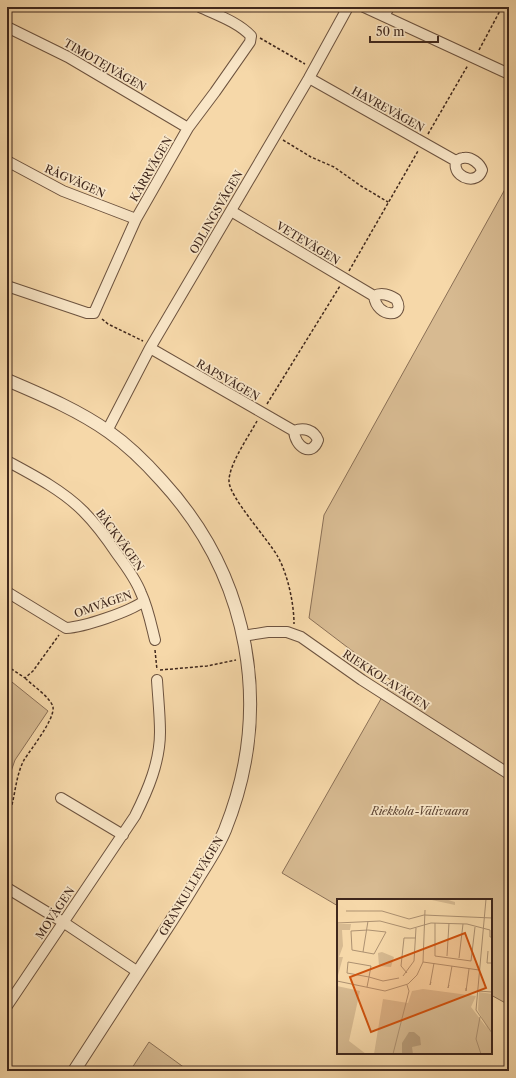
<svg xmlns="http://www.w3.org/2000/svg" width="516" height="1078" viewBox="0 0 516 1078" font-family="'Libre Caslon Text',serif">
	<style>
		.green { fill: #d7ba91; stroke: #8b7056 }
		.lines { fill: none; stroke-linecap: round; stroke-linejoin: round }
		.minor-casing { stroke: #6d533f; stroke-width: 12 }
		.tertiary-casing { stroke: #6d533f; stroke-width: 14 }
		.path { stroke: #3f271c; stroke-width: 1.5; stroke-dasharray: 3 2; stroke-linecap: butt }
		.minor { stroke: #f9e6c7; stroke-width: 10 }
		.tertiary { stroke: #f9e6c7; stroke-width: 12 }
		.labels { text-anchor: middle; stroke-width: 3.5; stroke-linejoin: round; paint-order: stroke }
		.street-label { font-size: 11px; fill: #3f271c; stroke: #f9e6c7 }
		.park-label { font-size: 11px; font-style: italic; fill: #5d4433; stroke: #f9e6c7 }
		.inset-road { fill: none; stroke: #ad9171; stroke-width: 1 }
		.view { fill: #cf520e; fill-opacity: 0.15; stroke: #cf520e; stroke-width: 2 }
		.inset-edge { fill: none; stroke: #3f271c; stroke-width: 2 }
	</style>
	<rect width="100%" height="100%" fill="#f6d8a9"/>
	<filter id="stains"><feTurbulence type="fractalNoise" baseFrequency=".005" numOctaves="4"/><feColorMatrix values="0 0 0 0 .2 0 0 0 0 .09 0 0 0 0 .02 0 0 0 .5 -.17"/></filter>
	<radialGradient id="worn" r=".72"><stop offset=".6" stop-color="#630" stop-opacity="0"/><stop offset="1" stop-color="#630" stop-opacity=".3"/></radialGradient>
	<!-- green -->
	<path class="green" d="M509,182V1005L491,995V900H338V906L282,873L386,690L393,682L309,618L324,515Z
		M7,678L48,711L15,760L7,783Z
		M149,1042L189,1071H130Z"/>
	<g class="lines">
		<defs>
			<path id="minor" d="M364,7L509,74
				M384,16L389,7
				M7,27L68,57L188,128
				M309,78L456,161C458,160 460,158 463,158C471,156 480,164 482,170C477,185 458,178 456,168C455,165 456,163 456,161
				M7,161L63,191L136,219
				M231,211L374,296C377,319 407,318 396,299C389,295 382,292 374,296
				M7,286L87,313H94L136,219L188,128L215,92L250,42L251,36C238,22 217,15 200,7
				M150,348L294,431C304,427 314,430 318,440C312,458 295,447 294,431
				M107,431L150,348L309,78L348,7
				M7,461C33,475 62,490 83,511C96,524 107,539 117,554C126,566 136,580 141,593C148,608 151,624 155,640
				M7,592L66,628C84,627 129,612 144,601
				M243,636L268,632H287L301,637L362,680L509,774
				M61,798L123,835
				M7,888L63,922L138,972
				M7,1006L135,816C148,790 160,762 160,732C160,715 158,697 157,680"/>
			<path id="tertiary" d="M7,380C42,395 78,410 109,432C129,446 146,463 162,481C250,577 274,708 225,830C218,847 208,862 198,878C187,896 176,914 164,932C134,978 104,1024 74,1071"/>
		</defs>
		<!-- minor casing -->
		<use href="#minor" class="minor-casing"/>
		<!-- tertiary casing -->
		<use href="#tertiary" class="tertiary-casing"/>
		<!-- path -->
		<path class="path" d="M260,38L305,64
			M479,50L502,7
			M428,134L468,65
			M283,140L311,157L334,167L361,186L388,202
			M349,271L418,151
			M102,319L108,324L143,341
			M267,404L340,286
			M257,421C249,436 229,464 229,481C229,497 268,539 278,557C288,575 294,604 294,624
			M155,650L157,670
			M7,666L25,678L33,671L59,635
			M160,670L207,666L236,660
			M7,819C16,800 14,779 24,760C31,749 55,719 53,707C51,698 32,685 25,678"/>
		<!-- minor -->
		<use href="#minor" class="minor"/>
		<!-- tertiary -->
		<use href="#tertiary" class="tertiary"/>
	</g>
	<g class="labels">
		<!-- street labels -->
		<g class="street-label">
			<text transform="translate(105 65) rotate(30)" y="4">TIMOTEJVÄGEN</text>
			<text transform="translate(388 109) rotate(29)" y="4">HAVREVÄGEN</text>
			<text transform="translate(151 169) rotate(-60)" y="4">KÄRRVÄGEN</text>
			<text transform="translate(75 181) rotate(24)" y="4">RÅGVÄGEN</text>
			<text transform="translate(216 212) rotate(-60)" y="4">ODLINGSVÄGEN</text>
			<text transform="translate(308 243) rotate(31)" y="4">VETEVÄGEN</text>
			<text transform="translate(228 380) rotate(30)" y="4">RAPSVÄGEN</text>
			<text transform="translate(120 540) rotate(54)" y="4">BÄCKVÄGEN</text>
			<text transform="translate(103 604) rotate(-19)" y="4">OMVÄGEN</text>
			<text transform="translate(386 680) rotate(33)" y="4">RIEKKOLAVÄGEN</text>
			<text transform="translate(191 886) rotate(-59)" y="4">GRANKULLEVÄGEN</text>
			<text transform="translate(55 913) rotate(-56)" y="4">MOVÄGEN</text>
		</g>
		<!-- park labels -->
		<g class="park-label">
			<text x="420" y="815">Riekkola-Välivaara</text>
		</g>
	</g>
	<!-- overview -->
	<g transform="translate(337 899)">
		<rect width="155" height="155" fill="#f6d8a9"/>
		<path d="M90,0H108L118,3V6ZM0,25H14L13,31H5L6,47L2,58H6L0,80ZM45,53L57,58L54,68L42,67L41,54ZM0,87L23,92L12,142L29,155H0ZM86,90L139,97L134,108L150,129L141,111L142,93L155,95V155H37L46,100L71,104L75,92Z" fill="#d7ba91"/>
		<path d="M72,133H77L83,138L84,146L75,148L76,155H65V144Z" fill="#b89c79"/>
		<path class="inset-road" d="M149,0L139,111L155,134M9,12H45L72,20L87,16L155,19M0,24L43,22L73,30L94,24L130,25L153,31V38H155M98,24V57L134,62L138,28M31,31L49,33L37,55L15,51L14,32ZM151,52L150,64H155M26,53L31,22M110,57L112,24M122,59L126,25M86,63L142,71M70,74L64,67L67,39H79M66,77L77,62L79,29M0,82L48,92L71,85L80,76L86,63L88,11M94,83L93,86L97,64M112,86L111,89L115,67M30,88L32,78L34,67L11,63L10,74L32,78L46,82L62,79M129,89V92L132,70M141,92L155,93M143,118L139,140L144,155M56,155L72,92L70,86"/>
		<path class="view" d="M128,34L149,89L34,133L13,78Z"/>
		<rect width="155" height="155" class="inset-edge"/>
	</g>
	<!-- margin -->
	<rect width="516" height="1078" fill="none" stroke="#f6d8a9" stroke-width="24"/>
	<rect x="8" y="8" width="500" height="1062" fill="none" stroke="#3f271c" stroke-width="2"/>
	<rect x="12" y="12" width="492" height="1054" fill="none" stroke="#3f271c"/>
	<!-- scale -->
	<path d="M370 36v6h68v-6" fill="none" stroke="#3f271c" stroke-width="2"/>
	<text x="376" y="36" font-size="12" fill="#3f271c" stroke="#f9e6c7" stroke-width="3" paint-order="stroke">50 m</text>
	<rect width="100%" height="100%" filter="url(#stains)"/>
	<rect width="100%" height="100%" fill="url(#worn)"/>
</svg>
